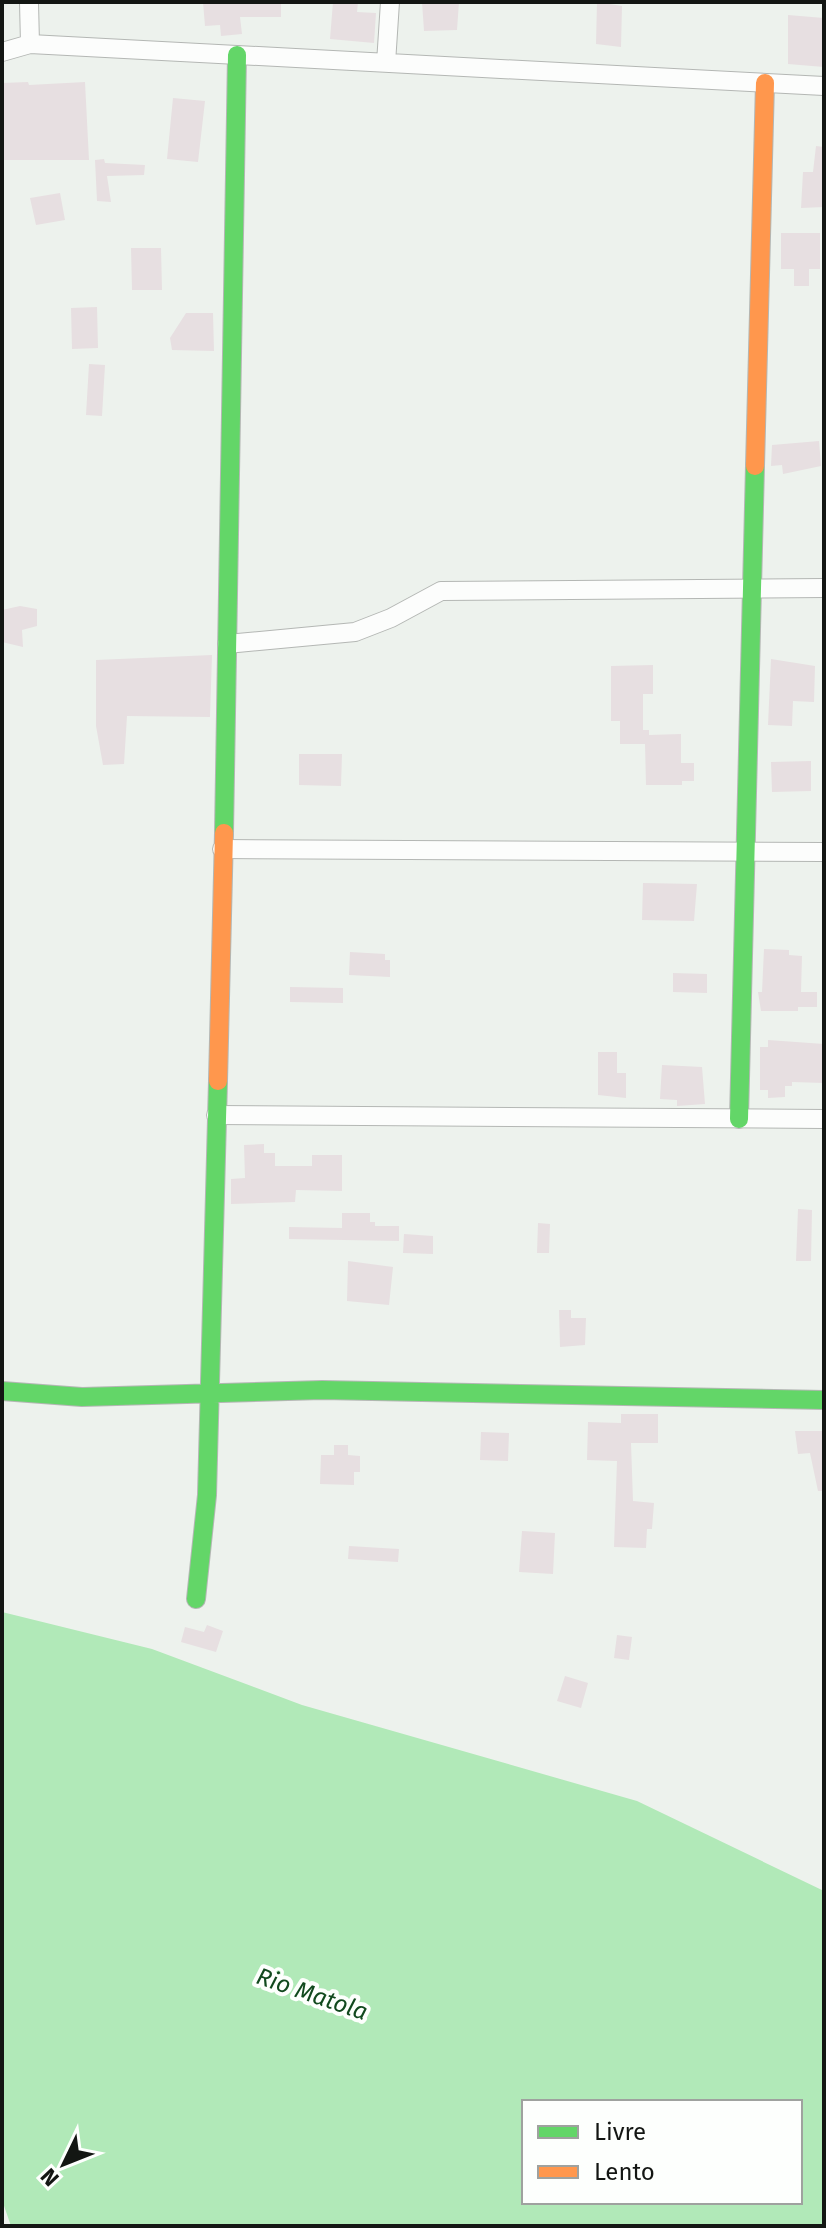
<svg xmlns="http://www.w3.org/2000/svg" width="826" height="2228" viewBox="0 0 826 2228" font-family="'Fira Sans',sans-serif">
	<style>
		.water { fill: #b1e9b8; fill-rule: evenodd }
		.building { fill: #e7dfe1 }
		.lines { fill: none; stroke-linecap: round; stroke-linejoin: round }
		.street-casing { stroke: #b4b7b4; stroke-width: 20 }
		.fast-casing { stroke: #b4b7b4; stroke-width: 20 }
		.slow-casing { stroke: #b4b7b4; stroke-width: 20 }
		.street { stroke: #fcfdfc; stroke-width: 18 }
		.fast { stroke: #63d668; stroke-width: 18 }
		.slow { stroke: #ff974d; stroke-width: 18 }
		.labels { text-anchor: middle; stroke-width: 8; stroke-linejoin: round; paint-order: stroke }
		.water-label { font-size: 24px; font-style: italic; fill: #11491e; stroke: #fdfffd }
	</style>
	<rect width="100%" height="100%" fill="#edf2ed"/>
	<!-- water -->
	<path class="water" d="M2,1612L152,1649L302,1705L637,1801L824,1891V2226H11L2,2200ZM524,2102H800V2202H524Z"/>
	<!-- building -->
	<path class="building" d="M203,2H281V17H240L242,34L221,36L220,25L205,26Z
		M333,2H358L357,12L376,13L374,43L330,39Z
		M422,2H459L457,30L424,31Z
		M597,2L622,6L621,47L596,44Z
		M788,15L824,18V67L788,64Z
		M28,82L29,85L85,82L89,160H2V83Z
		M173,98L205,101L198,162L167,159Z
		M816,146L824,147V207L801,208L803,172H813Z
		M104,159L105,163L145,165L144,175L107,176L111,202L97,201L95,160Z
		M60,193L65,220L36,225L30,198Z
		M781,233H820V269H809V286H794V269H781Z
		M131,248H161L162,290H132Z
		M97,307L98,348L72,349L71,308Z
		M186,313H213L214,351L172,350L170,338Z
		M89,364L105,365L102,416L86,415Z
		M819,441L821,466L783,474L782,465L771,466L772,445Z
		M20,606L37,609V626L22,630L23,647L2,642V610Z
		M212,655L210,717L127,716L124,764L103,765L96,726V660Z
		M771,659L815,666L814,702L793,701L792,726L768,725Z
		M653,665V694H643V730H649V735L681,734V763H694V781H682V785H646L645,744H620V721H611V666Z
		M299,754H342L341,786L299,785Z
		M811,761V791L772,792L771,762Z
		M643,883L697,884L694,921L642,920Z
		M764,949L789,950V955L802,956L801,992H817V1007H798V1011H761L758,992H762Z
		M350,952L385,954V960H390V977L349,975Z
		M673,973L707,974V993L673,992Z
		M290,987L343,988V1003L290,1002Z
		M768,1040L824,1044V1083L792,1082V1086H785V1097L768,1098V1090H760V1047H768Z
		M598,1052H617V1073H626V1098L598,1095Z
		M662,1065L702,1067L705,1104L677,1106V1100L660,1099Z
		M264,1144V1153H275V1166H312V1155H342V1191L296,1190L295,1202L231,1204V1179L245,1178L244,1145Z
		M798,1209L812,1210L811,1261H796Z
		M342,1213H370V1222H375V1226H399V1241L289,1239V1227L342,1228Z
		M538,1223L550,1224L549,1253H537Z
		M404,1234L433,1236V1254L403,1253Z
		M348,1261L393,1267L389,1305L347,1301Z
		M559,1310H571V1318H586L585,1345L560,1347Z
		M621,1414H658V1443H631L633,1501L654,1503L652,1529H647L646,1548L614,1547L617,1461L587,1460L588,1422L621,1423Z
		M795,1431H824V1491H818L810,1453L798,1454Z
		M481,1432L509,1433L508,1461L480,1460Z
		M334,1445H348V1455L360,1456V1472H354V1485L320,1484L321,1455H334Z
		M522,1531L555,1533L553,1574L519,1572Z
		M349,1546L399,1549L398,1562L348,1559Z
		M207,1625L223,1631L216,1652L181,1642L185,1627L204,1632Z
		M617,1635L632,1637L629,1660L614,1658Z
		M565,1676L588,1683L581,1708L557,1701Z"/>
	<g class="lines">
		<defs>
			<path id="street" d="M29,2L30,44
				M2,52L30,44L824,86
				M386,63L390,2
				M227,644L355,632L391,618L441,591L824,588
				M222,849L824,852
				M216,1115L824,1119"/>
			<path id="fast" d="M224,833L237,55
				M739,1119L755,466
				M2,1391L82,1397L322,1390L824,1400
				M196,1599L207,1495L218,1081"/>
			<path id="slow" d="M755,466L765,83
				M218,1081L224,833"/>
		</defs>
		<!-- street casing -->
		<use href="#street" class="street-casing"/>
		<!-- fast casing -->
		<use href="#fast" class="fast-casing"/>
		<!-- slow casing -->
		<use href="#slow" class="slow-casing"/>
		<!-- street -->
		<use href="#street" class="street"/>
		<!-- fast -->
		<use href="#fast" class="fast"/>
		<!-- slow -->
		<use href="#slow" class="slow"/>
	</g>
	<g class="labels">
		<!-- water labels -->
		<g class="water-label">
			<text transform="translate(312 1994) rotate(19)" y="8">Rio Matola</text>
		</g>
	</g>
	<!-- border -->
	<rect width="826" height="2228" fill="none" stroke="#131613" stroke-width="8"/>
	<!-- legend -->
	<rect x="522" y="2100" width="280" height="104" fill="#fdfffd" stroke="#9fa29f" stroke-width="2"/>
	<rect x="538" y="2126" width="40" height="12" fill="#63d668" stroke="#9fa29f" stroke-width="2"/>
	<text x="594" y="2140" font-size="24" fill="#131613">Livre</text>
	<rect x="538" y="2166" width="40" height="12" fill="#ff974d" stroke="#9fa29f" stroke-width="2"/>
	<text x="594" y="2180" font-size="24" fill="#131613">Lento</text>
	<!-- north arrow -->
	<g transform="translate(64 2164) rotate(227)" stroke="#fdfffd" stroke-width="6" paint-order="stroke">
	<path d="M0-6L14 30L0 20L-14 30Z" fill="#131613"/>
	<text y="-12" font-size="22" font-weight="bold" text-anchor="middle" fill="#131613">N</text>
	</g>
</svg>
